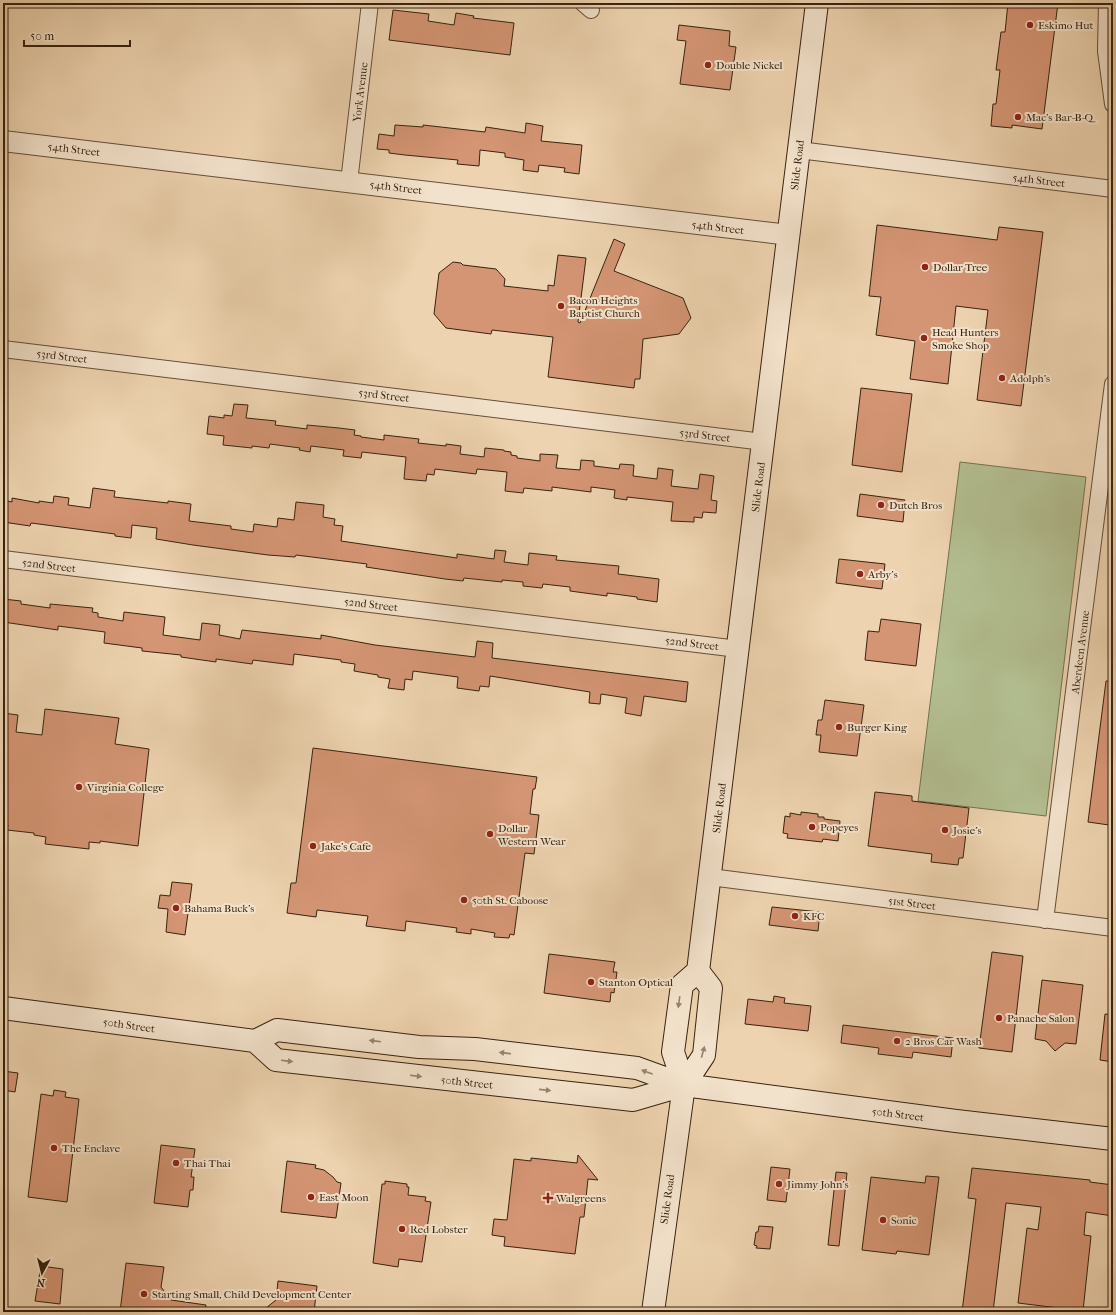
<svg xmlns="http://www.w3.org/2000/svg" width="1116" height="1315" viewBox="0 0 1116 1315" font-family="'IM FELL French Canon',serif">
	<style>
		.green { fill: #b2be90; stroke: #757050 }
		.building { fill: #d49574; stroke: #38230f }
		.lines { fill: none; stroke-linecap: round; stroke-linejoin: round }
		.minor-casing { stroke: #654f37; stroke-width: 18 }
		.tertiary-casing { stroke: #654f37; stroke-width: 22 }
		.secondary-casing { stroke: #38230f; stroke-width: 24 }
		.minor { stroke: #f3e2cb; stroke-width: 16 }
		.tertiary { stroke: #f3e2cb; stroke-width: 20 }
		.secondary { stroke: #f3e2cb; stroke-width: 22 }
		.oneway { fill: #96826d }
		.poi-dot { fill: #8f2418; stroke: #f3e2cb; stroke-width: 1.5 }
		.labels { text-anchor: middle; stroke-width: 4; stroke-linejoin: round; paint-order: stroke }
		.poi-label { font-size: 11px; fill: #38230f; stroke: #f3e2cb; text-anchor: start }
		.street-label { font-size: 11px; fill: #38230f; stroke: #f3e2cb }
	</style>
	<rect width="100%" height="100%" fill="#edd3af"/>
	<filter id="stains"><feTurbulence type="fractalNoise" baseFrequency=".005" numOctaves="4"/><feColorMatrix values="0 0 0 0 .2 0 0 0 0 .09 0 0 0 0 .02 0 0 0 .5 -.17"/></filter>
	<radialGradient id="worn" r=".72"><stop offset=".6" stop-color="#630" stop-opacity="0"/><stop offset="1" stop-color="#630" stop-opacity=".3"/></radialGradient>
	<!-- green -->
	<path class="green" d="M960,462L1086,477L1046,816L918,801Z"/>
	<!-- building -->
	<path class="building" d="M1008,3H1058L1042,129L1012,125V128L991,126L993,104H996L1000,70H996L1001,32H1005Z
		M393,10L429,14L428,21L454,25L456,13L474,16L473,18L514,23L510,55L389,40Z
		M679,25L730,31L729,46L736,47L730,90L680,84L686,41L677,40Z
		M526,123L543,126L541,141L582,145L579,174L564,172L565,168L539,165L538,172L523,170L524,160L505,157V153L480,150L479,166L457,164L458,160L405,155L389,153V150L377,149L379,134L394,136L395,125L423,127V125L485,132L486,127L525,133Z
		M877,225L997,240L999,227L1043,232L1021,406L977,400L988,310L956,306L948,384L910,379L915,341L876,335L881,297L869,296Z
		M614,239L625,244L614,271L683,298L691,318L679,334L643,339L640,379H635L634,388L548,377L553,337L492,330L491,334L446,328L434,314L439,273L453,262L461,263L463,265L496,269L505,279L504,286L548,291V285L554,286L558,255L586,258L578,322L580,323Z
		M861,388L912,394L902,472L852,465Z
		M234,404L248,405L246,418L276,421L275,425L307,429V425L339,428L355,430L354,435L361,436V437L384,440V435L419,439L418,443L446,446V444L461,446L460,454L484,457L485,448L504,450V451L511,452V455L517,456V458L540,461V454L558,455L556,468L580,470L581,460L594,461V466L619,469L620,464L634,465L633,476L657,479L658,468L673,470L671,486L698,489L700,474L714,476L711,500L717,501L716,513L703,512L702,518L694,517V522L671,521L673,502L627,497V500L614,498L615,490L591,487V492L552,487V491L524,488L523,493L505,491L507,472L477,469L476,474L435,469L434,475L427,474L426,481L404,479L406,457L362,452L361,458L343,456L344,450L311,446L310,452L299,450L300,448L270,444L269,448L252,446V448L223,445L224,436L207,434L209,416L224,418V415L232,416Z
		M93,488L115,491L114,497L168,503V501L191,504L189,521L231,526V529L253,532L254,524L277,527L278,518L294,520L296,502L324,505L323,517L335,519L334,525L343,526L341,541L457,558V554L494,559L495,550L506,551L504,562L528,565L529,553L557,556L556,560L619,566L618,574L659,579L657,602L637,599V597L607,593V596L570,591V587L543,584L542,588L523,586V582L502,580V582L464,578L463,581L445,579L366,567L367,564L296,555L295,557L268,555L193,545L156,539L157,528L132,525L131,538L115,536V534L31,523L30,526L3,522V500L12,502V498L39,503V501L53,503L54,496L69,498L68,505L90,508Z
		M860,494L905,500L903,522L857,516Z
		M839,559L885,564L882,589L836,583Z
		M3,599L21,601V604L50,608V604L93,608L92,612L98,613V617L123,621L124,612L165,617L163,635L200,640L202,623L220,625L219,635L240,639L242,630L321,639V635L375,645L475,657L477,641L493,643L492,658L688,682L686,702L644,696L641,716L625,713L627,698L601,694L600,704L589,703L590,692L490,676L489,687L480,686L479,691L457,688L458,677L413,671L412,680L405,679L404,690L388,688L390,679L378,677V675L354,671L355,664L341,662V660L294,654L293,665L253,660L252,664L216,659V662L181,657V655L142,651V648L104,643L105,632L58,626V630L3,622Z
		M881,619L921,624L916,666L865,660L868,631L879,632Z
		M1106,681H1113V787L1109,825L1088,822Z
		M825,700L864,705L857,756L819,752L821,735H816L818,720H822Z
		M45,709L119,718L115,744L149,749L138,846L100,841V843L89,842V849L45,844L46,837L34,835V833L7,830L8,825H3V713L18,715L16,732L42,735Z
		M313,748L537,777L535,789H533L530,814L539,815L534,854L525,853L514,935L510,934L509,938L494,937L495,933L471,929V934L456,932L457,928L406,921L405,931L366,926L368,916L317,910L316,917L287,913L291,883H296Z
		M875,792L912,796V801L969,808L963,858H959L958,865L931,862L932,854L868,846Z
		M801,812L818,814V817H824V819L840,821L838,841L823,839L822,842L787,838L788,834L783,833L785,816L790,817V813L801,815Z
		M172,882L192,884L185,935L166,932L168,909L158,908L160,895L170,896Z
		M772,907L820,912L818,931L769,925Z
		M992,952L1023,956L1012,1052L979,1048Z
		M549,954L615,962L613,972H617L614,993L611,992L610,1002L544,993Z
		M1042,980L1083,985L1076,1044L1065,1043L1055,1051L1046,1041L1035,1039Z
		M774,996L785,998L784,1003L811,1006L808,1031L745,1024L748,999L773,1002Z
		M1105,1014L1113,1015V1062L1100,1060Z
		M843,1025L953,1038L951,1057L913,1052L912,1058L878,1054L879,1048L841,1043Z
		M3,1071L18,1073L15,1092L3,1090Z
		M54,1090L66,1092L65,1097L79,1099L67,1202L28,1197L41,1094L53,1096Z
		M161,1145L195,1149L191,1177H194L193,1190H190L188,1207L154,1203Z
		M578,1155L598,1180L588,1179L584,1217H580L575,1254L504,1246L505,1237L492,1235L494,1219L507,1220L514,1159L531,1161V1158L577,1163Z
		M287,1161L316,1165L315,1168L324,1170L333,1177L337,1182L341,1183L336,1218L281,1212Z
		M771,1167L790,1169L786,1202L767,1200Z
		M972,1168L1090,1180V1182L1113,1185V1216L1086,1212L1084,1235L1091,1236L1083,1311L1018,1303L1027,1228L1038,1230L1041,1207L1006,1203L993,1312H962L976,1199L968,1198Z
		M836,1172L847,1173L839,1246L828,1245Z
		M926,1176L939,1177L929,1255L897,1251L896,1254L862,1250L871,1177L925,1183Z
		M385,1181L407,1184V1187H409L408,1195L426,1197L425,1201L431,1202L422,1262L399,1259L398,1267L373,1263L382,1184H385Z
		M759,1226L773,1227L770,1249L756,1248L757,1246L754,1245L756,1232H758Z
		M126,1263L164,1267L161,1287L171,1300L206,1305L205,1312H120Z
		M41,1266L63,1269L60,1304L35,1301Z
		M278,1281L317,1286L314,1312H261L276,1300Z"/>
	<g class="lines">
		<defs>
			<path id="minor" d="M583,3L591,10
				M1107,3L1106,51L1113,104
				M799,150L1113,189
				M349,182L370,3
				M3,349L764,442
				M3,559L738,649
				M710,877L1113,928
				M1045,920L1113,384"/>
			<path id="tertiary" d="M3,141L789,235"/>
			<path id="secondary" d="M3,1008L255,1041L277,1030L419,1047L475,1049L637,1068L684,1085L956,1121L1113,1139
				M255,1041L276,1060L633,1100L684,1085
				M684,1085L673,1052L682,985L698,971L817,3
				M653,1312L684,1085L704,1055L711,988L698,971"/>
		</defs>
		<!-- minor casing -->
		<use href="#minor" class="minor-casing"/>
		<!-- tertiary casing -->
		<use href="#tertiary" class="tertiary-casing"/>
		<!-- secondary casing -->
		<use href="#secondary" class="secondary-casing"/>
		<!-- minor -->
		<use href="#minor" class="minor"/>
		<!-- tertiary -->
		<use href="#tertiary" class="tertiary"/>
		<!-- secondary -->
		<use href="#secondary" class="secondary"/>
	</g>
	<!-- one-way arrows -->
	<defs><path id="oneway-solid" d="M-6-.8H1V-3.2L6.5 0L1 3.2V.8H-6Z"/></defs>
	<g class="oneway">
		<use href="#oneway-solid" transform="translate(679 1002) rotate(98)"/>
		<use href="#oneway-solid" transform="translate(375 1041) rotate(-173)"/>
		<use href="#oneway-solid" transform="translate(703 1052) rotate(-75)"/>
		<use href="#oneway-solid" transform="translate(505 1053) rotate(-173)"/>
		<use href="#oneway-solid" transform="translate(287 1061) rotate(7)"/>
		<use href="#oneway-solid" transform="translate(647 1072) rotate(-160)"/>
		<use href="#oneway-solid" transform="translate(416 1076) rotate(7)"/>
		<use href="#oneway-solid" transform="translate(545 1090) rotate(6)"/>
	</g>
	<!-- markers -->
	<g class="poi-dot">
		<circle cx="1030" cy="25" r="4"/>
		<circle cx="708" cy="65" r="4"/>
		<circle cx="1018" cy="117" r="4"/>
		<circle cx="925" cy="267" r="4"/>
		<circle cx="561" cy="306" r="4"/>
		<circle cx="924" cy="338" r="4"/>
		<circle cx="1002" cy="378" r="4"/>
		<circle cx="881" cy="505" r="4"/>
		<circle cx="860" cy="574" r="4"/>
		<circle cx="839" cy="727" r="4"/>
		<circle cx="79" cy="787" r="4"/>
		<circle cx="812" cy="827" r="4"/>
		<circle cx="945" cy="830" r="4"/>
		<circle cx="490" cy="834" r="4"/>
		<circle cx="313" cy="846" r="4"/>
		<circle cx="464" cy="900" r="4"/>
		<circle cx="176" cy="908" r="4"/>
		<circle cx="795" cy="916" r="4"/>
		<circle cx="591" cy="982" r="4"/>
		<circle cx="999" cy="1018" r="4"/>
		<circle cx="897" cy="1041" r="4"/>
		<circle cx="54" cy="1148" r="4"/>
		<circle cx="176" cy="1163" r="4"/>
		<circle cx="779" cy="1184" r="4"/>
		<circle cx="311" cy="1197" r="4"/>
		<path d="M546 1192h4v4h4v4h-4v4h-4v-4h-4v-4h4z"/>
		<circle cx="883" cy="1220" r="4"/>
		<circle cx="402" cy="1229" r="4"/>
		<circle cx="144" cy="1294" r="4"/>
	</g>
	<g class="labels">
		<!-- poi labels -->
		<g class="poi-label">
			<text x="1038" y="29">Eskimo Hut</text>
			<text x="716" y="69">Double Nickel</text>
			<text x="1026" y="121">Mac's Bar-B-Q</text>
			<text x="933" y="271">Dollar Tree</text>
			<text x="569" y="304">Bacon Heights<tspan x="569" dy="13">Baptist Church</tspan></text>
			<text x="932" y="336">Head Hunters<tspan x="932" dy="13">Smoke Shop</tspan></text>
			<text x="1010" y="382">Adolph's</text>
			<text x="889" y="509">Dutch Bros</text>
			<text x="868" y="578">Arby's</text>
			<text x="847" y="731">Burger King</text>
			<text x="87" y="791">Virginia College</text>
			<text x="820" y="831">Popeyes</text>
			<text x="498" y="832">Dollar<tspan x="498" dy="13">Western Wear</tspan></text>
			<text x="953" y="834">Josie's</text>
			<text x="321" y="850">Jake's Cafe</text>
			<text x="472" y="904">50th St. Caboose</text>
			<text x="184" y="912">Bahama Buck's</text>
			<text x="803" y="920">KFC</text>
			<text x="599" y="986">Stanton Optical</text>
			<text x="1007" y="1022">Panache Salon</text>
			<text x="905" y="1045">2 Bros Car Wash</text>
			<text x="62" y="1152">The Enclave</text>
			<text x="184" y="1167">Thai Thai</text>
			<text x="787" y="1188">Jimmy John's</text>
			<text x="319" y="1201">East Moon</text>
			<text x="556" y="1202">Walgreens</text>
			<text x="891" y="1224">Sonic</text>
			<text x="410" y="1233">Red Lobster</text>
			<text x="152" y="1298">Starting Small, Child Development Center</text>
		</g>
		<!-- street labels -->
		<g class="street-label">
			<text transform="translate(360 92) rotate(-83)" y="4">York Avenue</text>
			<text transform="translate(74 149) rotate(7)" y="4">54th Street</text>
			<text transform="translate(797 165) rotate(-83)" y="4">Slide Road</text>
			<text transform="translate(1039 180) rotate(7)" y="4">54th Street</text>
			<text transform="translate(396 187) rotate(7)" y="4">54th Street</text>
			<text transform="translate(718 227) rotate(7)" y="4">54th Street</text>
			<text transform="translate(62 356) rotate(7)" y="4">53rd Street</text>
			<text transform="translate(384 395) rotate(7)" y="4">53rd Street</text>
			<text transform="translate(705 435) rotate(7)" y="4">53rd Street</text>
			<text transform="translate(758 487) rotate(-83)" y="4">Slide Road</text>
			<text transform="translate(49 565) rotate(7)" y="4">52nd Street</text>
			<text transform="translate(371 604) rotate(7)" y="4">52nd Street</text>
			<text transform="translate(692 643) rotate(7)" y="4">52nd Street</text>
			<text transform="translate(1080 652) rotate(-83)" y="4">Aberdeen Avenue</text>
			<text transform="translate(719 808) rotate(-83)" y="4">Slide Road</text>
			<text transform="translate(912 903) rotate(7)" y="4">51st Street</text>
			<text transform="translate(129 1025) rotate(8)" y="4">50th Street</text>
			<text transform="translate(467 1082) rotate(6)" y="4">50th Street</text>
			<text transform="translate(898 1114) rotate(7)" y="4">50th Street</text>
			<text transform="translate(667 1199) rotate(-82)" y="4">Slide Road</text>
		</g>
	</g>
	<!-- margin -->
	<rect width="1116" height="1315" fill="none" stroke="#edd3af" stroke-width="16"/>
	<rect x="4" y="4" width="1108" height="1307" fill="none" stroke="#38230f" stroke-width="2"/>
	<rect x="8" y="8" width="1100" height="1299" fill="none" stroke="#38230f"/>
	<!-- north arrow -->
	<g transform="translate(42 1273) rotate(187)" stroke="#f3e2cb" stroke-width="3" paint-order="stroke">
	<path d="M0-3L7 15L0 10L-7 15Z" fill="#38230f"/>
	<text y="-6" font-size="11" font-weight="bold" text-anchor="middle" fill="#38230f">N</text>
	</g>
	<!-- scale -->
	<path d="M24 40v6h106v-6" fill="none" stroke="#38230f" stroke-width="2"/>
	<text x="30" y="40" font-size="12" fill="#38230f" stroke="#f3e2cb" stroke-width="3" paint-order="stroke">50 m</text>
	<rect width="100%" height="100%" filter="url(#stains)"/>
	<rect width="100%" height="100%" fill="url(#worn)"/>
</svg>
